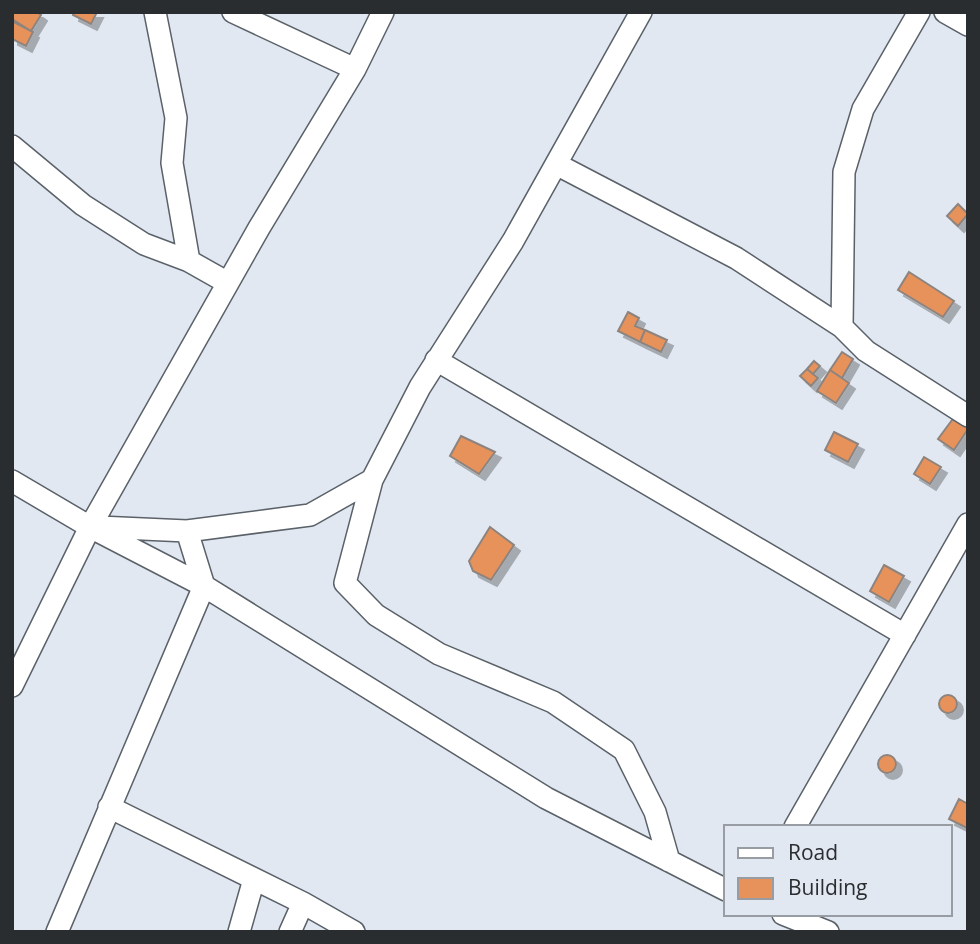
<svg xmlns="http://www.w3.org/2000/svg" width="980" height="944" viewBox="0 0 980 944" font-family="'Open Sans',sans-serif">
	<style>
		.building { fill: #e7925a; stroke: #8d847f; stroke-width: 2; filter: url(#shadow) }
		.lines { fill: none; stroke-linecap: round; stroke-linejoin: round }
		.minor-casing { stroke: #5a6168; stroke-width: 24 }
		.minor { stroke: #fff; stroke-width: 21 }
	</style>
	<defs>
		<filter id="shadow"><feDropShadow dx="6" dy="6" stdDeviation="0" flood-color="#0004"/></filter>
	</defs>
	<rect width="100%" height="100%" fill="#e1e8f1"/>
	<!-- building -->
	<path class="building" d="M12,12H37L41,15L31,31L12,19Z
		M74,12H97L91,24L73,15Z
		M12,21L33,32L26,46L12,39Z
		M958,204L968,214L958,226L947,216Z
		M909,272L954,301L943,317L898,290Z
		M628,312L639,318L635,326L645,330L640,342L618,331Z
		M645,330L667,340L661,352L640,342Z
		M842,352L853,359L842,378L830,370Z
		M814,361L820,366L813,374L807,369Z
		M807,369L818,378L811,386L800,376Z
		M830,370L849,383L836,403L817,391Z
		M955,416L968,425V429L954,450L938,439Z
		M834,432L858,444L848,462L825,450Z
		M461,436L495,452L479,474L450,456Z
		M924,457L941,467L930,484L914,474Z
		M490,527L514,545L491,580L473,571L469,561Z
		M884,565L904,576L889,602L870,591Z
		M939 704a9 9 0 1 1 18 0a9 9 0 1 1-18 0Z
		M878 764a9 9 0 1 1 18 0a9 9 0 1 1-18 0Z
		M959,799L968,804L967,828L949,819Z"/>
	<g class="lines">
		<defs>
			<path id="minor" d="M155,12L176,118L172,163L189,261
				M233,12L355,69
				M641,12L513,241L420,387L372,480L345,583L376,615L439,654L553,702L624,750L655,812L669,861
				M945,12L968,25
				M12,146L83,205L144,244L189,261L228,283
				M556,164L736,258L842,327L866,351L968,416
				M842,327L844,172L863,109L919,12
				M436,360L905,635
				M12,481L90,527L204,586L546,798L726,890
				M99,527L187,531L310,515L372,480
				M12,686L90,527L259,228L355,69L383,12
				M109,807L303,903L354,932
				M795,827L968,524
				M783,914L828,932
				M57,932L204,586L187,531
				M239,932L254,879
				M290,932L303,903"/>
		</defs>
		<!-- minor casing -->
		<use href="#minor" class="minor-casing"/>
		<!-- minor -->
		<use href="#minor" class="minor"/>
	</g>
	<!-- border -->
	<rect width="980" height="944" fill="none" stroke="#2a2d30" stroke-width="28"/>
	<!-- legend -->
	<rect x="724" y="825" width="228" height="91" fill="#e1e8f1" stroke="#989da4" stroke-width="2"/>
	<rect x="738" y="848" width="35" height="10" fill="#ffffff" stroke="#989da4" stroke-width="2"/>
	<text x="788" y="860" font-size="21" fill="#2a2d30">Road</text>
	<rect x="738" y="878" width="35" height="21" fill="#e7925a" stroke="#989da4" stroke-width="2"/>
	<text x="788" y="895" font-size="21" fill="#2a2d30">Building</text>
</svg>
